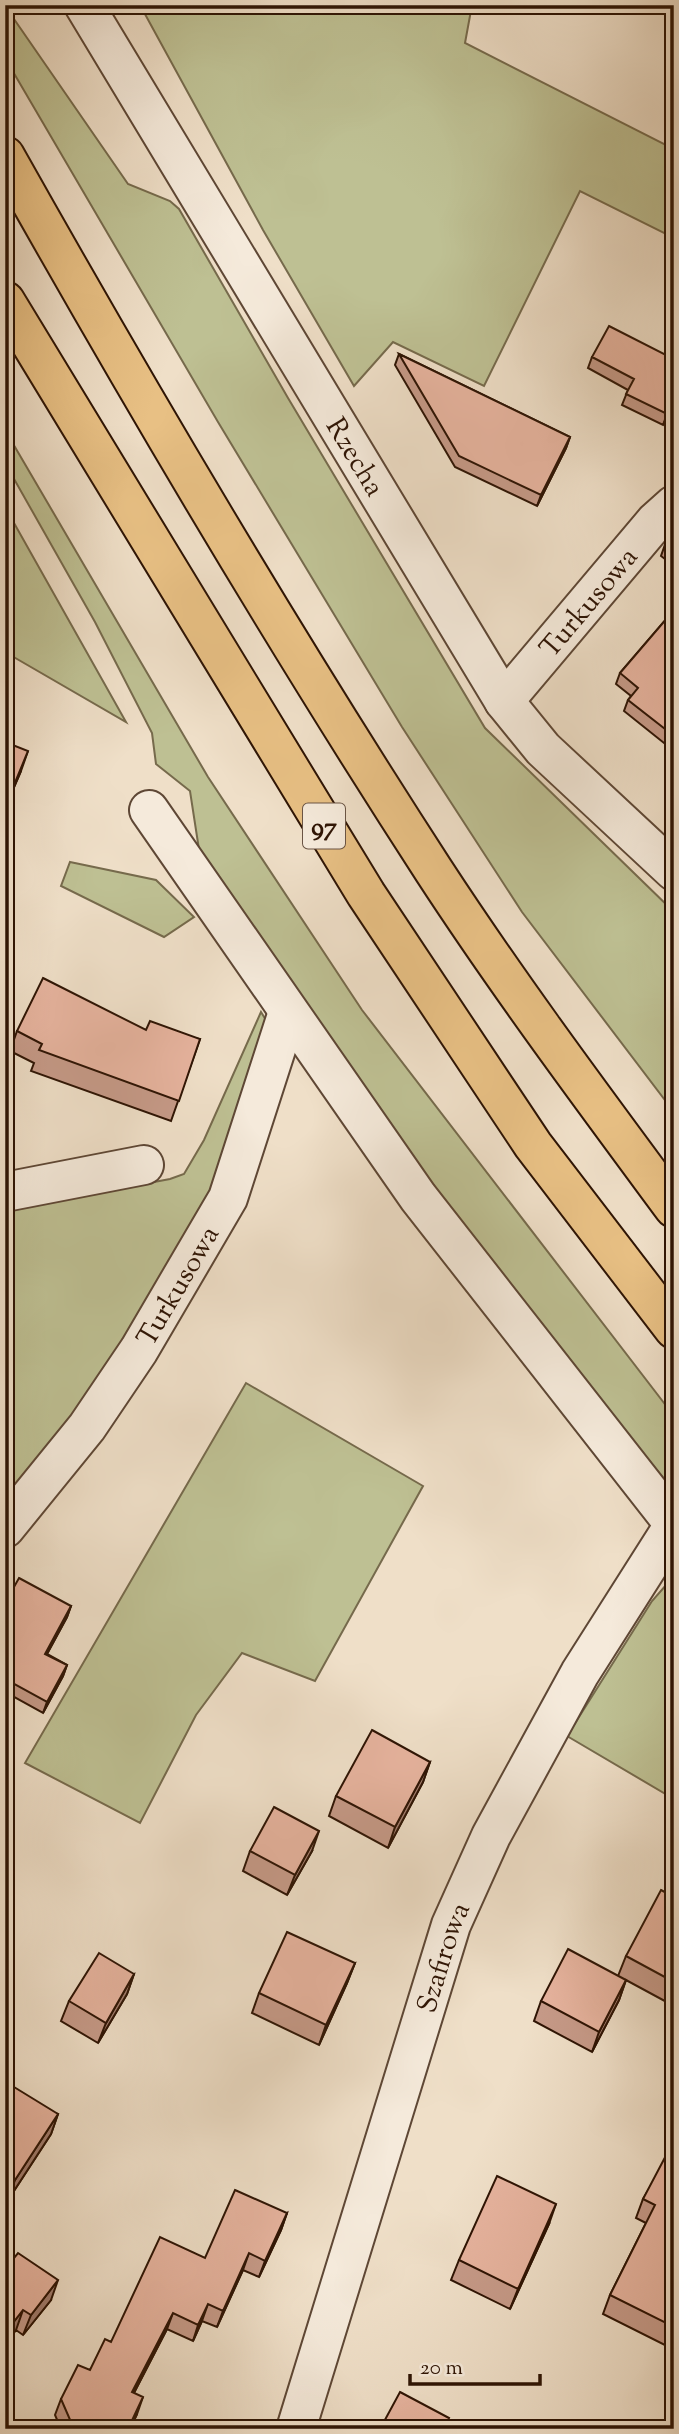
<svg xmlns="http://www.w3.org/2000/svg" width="679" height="2434" viewBox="0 0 679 2434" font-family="'Sorts Mill Goudy',serif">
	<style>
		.green { fill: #bec093; stroke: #766a4c; stroke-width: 2 }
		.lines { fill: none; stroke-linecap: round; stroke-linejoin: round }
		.minor-casing { stroke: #5e4735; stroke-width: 42 }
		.primary-casing { stroke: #2e1404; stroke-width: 42 }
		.minor { stroke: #f5eadb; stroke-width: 38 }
		.primary { stroke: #e8c084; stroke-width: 38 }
		.wall { fill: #c69a88; stroke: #2e1404; stroke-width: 2 }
		.shaded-wall { fill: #a17d6f; stroke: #2e1404; stroke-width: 2 }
		.building { fill: #e6b39e; stroke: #2e1404; stroke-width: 2 }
		.labels { text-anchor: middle; stroke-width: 6; stroke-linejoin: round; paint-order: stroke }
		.shield { fill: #f5eadb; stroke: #6a5444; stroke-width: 2 }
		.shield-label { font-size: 26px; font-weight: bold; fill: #2e1404 }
		.street-label { font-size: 28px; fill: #2e1404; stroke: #f5eadb }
	</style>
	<rect width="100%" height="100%" fill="#efdfc8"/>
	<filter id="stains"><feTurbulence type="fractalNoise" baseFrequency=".00286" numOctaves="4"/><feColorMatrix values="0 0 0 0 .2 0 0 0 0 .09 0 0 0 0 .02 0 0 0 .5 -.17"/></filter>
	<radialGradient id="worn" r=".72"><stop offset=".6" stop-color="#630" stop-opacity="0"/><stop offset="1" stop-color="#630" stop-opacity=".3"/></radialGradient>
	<!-- green -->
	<path class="green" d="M140,5H472L465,43L674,149V238L580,191L484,386L393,342L354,386L263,230Z
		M5,6L128,184L170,201L179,209L288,398L485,728L674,912V1112L522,912L402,727L218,422L5,58Z
		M5,430L208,777L362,1010L674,1416V1491L525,1311L392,1135L200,856L190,791L156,764L152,733L95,622L5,463Z
		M5,507L126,722L5,652Z
		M70,862L156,880L194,917L164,937L61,886Z
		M261,1012L274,1033L219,1181L107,1366L5,1511V1210L170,1179L184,1174L204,1140Z
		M246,1383L423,1486L315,1681L242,1653L196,1715L140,1823L25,1763Z
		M674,1576V1799L567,1736L652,1601Z"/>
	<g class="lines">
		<defs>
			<g id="minor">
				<path id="s1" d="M84,5L504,701L543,749L674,871"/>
				<path id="s2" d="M504,701L655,522L674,505"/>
				<path d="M149,810L418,1197L674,1524"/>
				<path d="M5,1192L144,1165"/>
				<path id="s3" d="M5,1528L87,1427L139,1350L228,1198L288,1012"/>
				<path id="s4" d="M296,2429L451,1925L491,1836L580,1673L674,1525"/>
			</g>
			<path id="primary" d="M5,156C141,398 283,638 434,871C509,986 592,1097 674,1208
				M5,301L366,894L533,1145L674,1329"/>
		</defs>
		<!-- minor casing -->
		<use href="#minor" class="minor-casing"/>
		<!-- primary casing -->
		<use href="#primary" class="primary-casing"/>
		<!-- minor -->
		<use href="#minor" class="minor"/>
		<!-- primary -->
		<use href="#primary" class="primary"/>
	</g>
	<!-- wall -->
	<path class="wall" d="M399,354L570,437L566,448L537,506L455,467L395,365Z
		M592,357L674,359V403L663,425L622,405L628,390L588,368Z
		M674,529V566L661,556L668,536Z
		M674,610V751L624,711L628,700L631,696L616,684L620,673Z
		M5,742L21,771L5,808Z
		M146,1030L200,1039L171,1121L31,1071L34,1063L10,1051L17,1031Z
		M5,1603L71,1606L67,1617L47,1654L67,1665L63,1676L43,1713L5,1692Z
		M430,1762L423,1782L388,1848L329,1816L336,1796Z
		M250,1851H312L287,1895L243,1871Z
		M674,1897V2006L626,1980L619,2000L592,2052L534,2021L541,2001L618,1976L626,1956Z
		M355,1963L347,1983L319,2045L252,2013L259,1993Z
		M134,1974L127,1994L98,2043L61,2021L69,2001Z
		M674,2036V2058L667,2055Z
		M5,2100L58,2114L51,2134L8,2200L5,2198Z
		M674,2147V2372L666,2368L673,2349L603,2314L610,2295L646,2223L636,2218L643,2199Z
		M287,2213L281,2230L259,2277L243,2270L217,2327L202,2321L193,2341L167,2329L134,2393L137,2414L130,2429H61L55,2415L61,2399L90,2370L111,2342L205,2258Z
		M549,2224L510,2309L451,2280L459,2260Z
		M5,2269L51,2300L23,2335L16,2330L5,2344Z"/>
	<!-- shaded-wall -->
	<path class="shaded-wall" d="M674,400V403L663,425L667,414Z
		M570,437L566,448L537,506L541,495Z
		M28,751L21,771L5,808L12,790Z
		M71,1606L67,1617L41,1665L45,1654Z
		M67,1665L63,1676L43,1713L47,1702Z
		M430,1762L423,1782L388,1848L395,1827Z
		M319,1831L312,1851L287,1895L295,1875Z
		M355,1963L347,1983L319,2045L326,2025Z
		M134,1974L127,1994L98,2043L106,2023Z
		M626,1980L619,2000L592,2052L599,2032Z
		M58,2114L51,2134L8,2200L15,2180Z
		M556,2204L549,2224L510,2309L518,2289Z
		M287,2213L281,2230L259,2277L265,2261Z
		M249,2253L243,2270L217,2327L223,2311Z
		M58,2280L51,2300L23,2335L31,2315Z
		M208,2304L202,2321L193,2341L198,2325Z
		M23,2310L16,2330L5,2344V2333Z
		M173,2313L167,2329L126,2408L132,2392Z
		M143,2397L137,2414L130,2429H128Z"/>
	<!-- building -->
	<path class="building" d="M609,326L674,359V400L667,414L626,394L634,379L592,357Z
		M399,354L570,437L541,495L459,456Z
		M674,529V540L668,536Z
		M674,610V736L628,700L638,688L620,673Z
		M5,742L28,751L12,790L5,788Z
		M43,978L146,1030L150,1021L200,1039L179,1101L39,1050L42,1044L17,1031Z
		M19,1578L71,1606L45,1654L67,1665L47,1702L5,1679V1603Z
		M372,1730L430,1762L395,1827L336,1796Z
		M274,1807L319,1831L295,1875L250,1851Z
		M661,1890L674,1897V1982L626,1956Z
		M287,1932L355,1963L326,2025L259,1993Z
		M568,1949L626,1980L599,2032L541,2001Z
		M99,1953L134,1974L106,2023L69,2001Z
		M14,2087L58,2114L15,2180L5,2174V2100Z
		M671,2146L674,2147V2327L610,2295L655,2205L643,2199Z
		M497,2176L556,2204L518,2289L459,2260Z
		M235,2190L287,2213L265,2261L249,2253L223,2311L208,2304L198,2325L173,2313L132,2392L143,2397L128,2429H74L61,2399L78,2365L90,2370L105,2339L111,2342L160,2237L205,2258Z
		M18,2253L58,2280L31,2315L23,2310L5,2333V2269Z
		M400,2392L449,2418L443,2429H380Z"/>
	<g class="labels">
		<!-- shield labels -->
		<rect class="shield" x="303" y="803.5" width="42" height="45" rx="5"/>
		<g class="shield-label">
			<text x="324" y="835">97</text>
		</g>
		<!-- street labels -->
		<g class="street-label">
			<text dy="10" stroke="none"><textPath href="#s1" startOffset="527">Rzecha</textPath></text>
			<text dy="10" stroke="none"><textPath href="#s2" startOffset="130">Turkusowa</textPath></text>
			<text dy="10" stroke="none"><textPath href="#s3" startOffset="298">Turkusowa</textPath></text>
			<text dy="10" stroke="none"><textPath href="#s4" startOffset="494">Szafirowa</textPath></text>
		</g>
	</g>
	<!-- margin -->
	<rect width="679" height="2434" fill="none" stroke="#efdfc8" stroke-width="28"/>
	<rect x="7" y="7" width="665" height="2420" fill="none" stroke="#2e1404" stroke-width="3.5"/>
	<rect x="14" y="14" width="651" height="2406" fill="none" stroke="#2e1404" stroke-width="2"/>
	<!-- scale -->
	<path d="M410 2374v10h130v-10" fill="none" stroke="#2e1404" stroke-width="3.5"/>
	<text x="420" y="2374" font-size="21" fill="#2e1404" stroke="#f5eadb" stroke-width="5" paint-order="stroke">20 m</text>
	<rect width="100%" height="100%" filter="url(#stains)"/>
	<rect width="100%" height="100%" fill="url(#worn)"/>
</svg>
